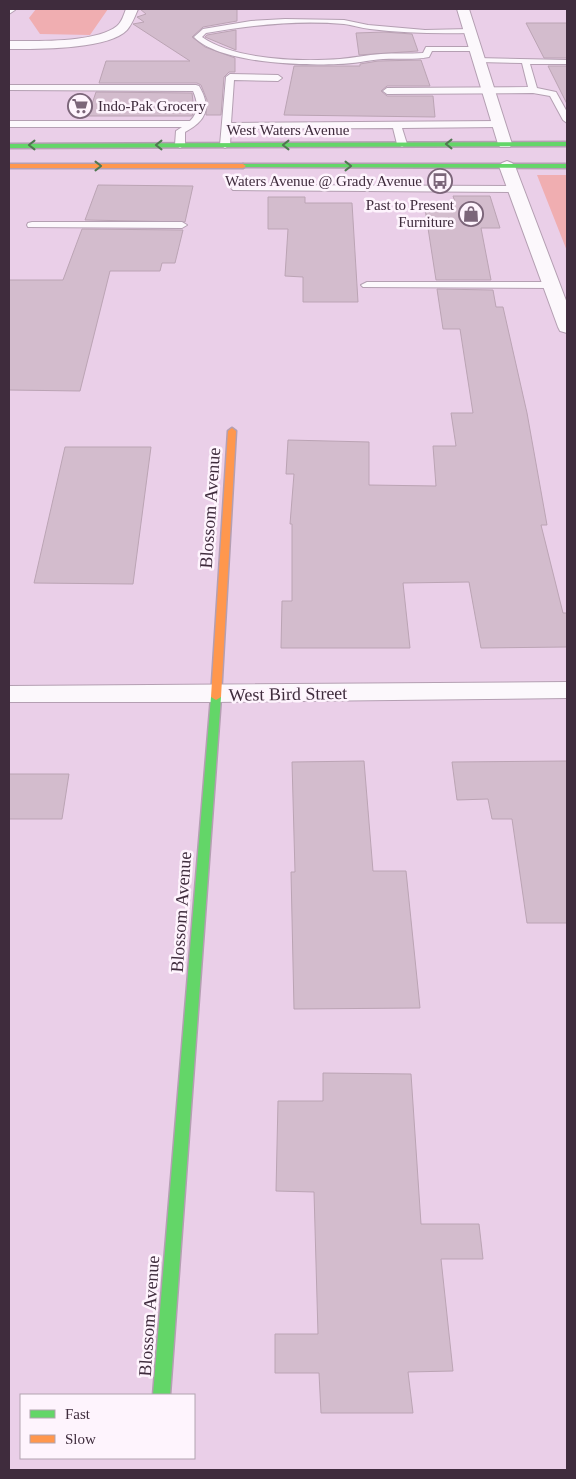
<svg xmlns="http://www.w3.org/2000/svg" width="576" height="1479" viewBox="0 0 576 1479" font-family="Georgia,serif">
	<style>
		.green { fill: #f0aeb1 }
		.building { fill: #d3bccd; stroke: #bba4b4 }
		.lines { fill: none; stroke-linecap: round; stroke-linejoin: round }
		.lane-casing { stroke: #b49fb2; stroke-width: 2 }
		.street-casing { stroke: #b49fb2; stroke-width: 2 }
		.fast-casing { stroke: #b49fb2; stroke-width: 3 }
		.slow-casing { stroke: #b49fb2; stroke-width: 3 }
		.lane { fill: #fcf8fc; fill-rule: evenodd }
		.street { fill: #fcf8fc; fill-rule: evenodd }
		.fast { fill: #63d668; fill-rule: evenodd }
		.slow { fill: #ff974d; fill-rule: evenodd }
		.oneway { stroke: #4f7850 }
		.labels { text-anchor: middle; stroke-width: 5; stroke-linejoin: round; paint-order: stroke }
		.far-poi-label { font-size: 15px; fill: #3f2c3d; stroke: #fef4fd; text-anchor: end }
		.far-street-label { font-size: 15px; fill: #3f2c3d; stroke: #fef4fd }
		.street-label { font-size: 18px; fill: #3f2c3d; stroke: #fef4fd }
	</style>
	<rect width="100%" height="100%" fill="#eacfe8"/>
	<!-- green -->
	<path class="green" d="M36,9H108L90,35L40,34L29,18Z
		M537,175H567V251Z"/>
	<!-- building -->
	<path class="building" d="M140,9H237V21L203,27L192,37L205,47L235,58V72H229L224,77L221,115H206L207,100L201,85L197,83H99L106,61H190L133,24L144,22L137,17L146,14Z
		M526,23H567V58H544Z
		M236,30V50L205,37L207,35Z
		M384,32L412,34L418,51L359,55L356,33Z
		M421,60L430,86H387L381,91L387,96H433L435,117L284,115L294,66H360V64L378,61Z
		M548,66H567V104Z
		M96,92L192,93L194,110L192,116H88Z
		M98,185L193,186L185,222L85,220Z
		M453,196H490L500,228H481L491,280H436L424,202H455Z
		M268,197H305V203H352L358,302H303V277L285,276L288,229H268Z
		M82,229L183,230L175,263H162L160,271H110L80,391L9,390V280H63Z
		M437,289L493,290L496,307H503L527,413L547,525H541L563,613H567V647L481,648L469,582L403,583L410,648H281L282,601H292V524H290L294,474H286L288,440L369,442V485L436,486L433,446H456L451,413H473L460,329H443Z
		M65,447H151L133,584L34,583Z
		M364,761L373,871H406L420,1008L294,1009L291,872H295L292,762Z
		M567,761V923H527L512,819H492L488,799L457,800L452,762Z
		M9,774H69L62,819H9Z
		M323,1073L411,1074L421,1224H479L483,1259H441L453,1371L408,1372L413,1413H321L319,1373H275V1334H318L314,1192L276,1191L278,1101H323Z"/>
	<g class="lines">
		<defs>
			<path id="lane" d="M285,19L344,20L368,25L425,30L470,29L474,31L470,33C436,34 403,33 370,29C361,28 352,25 344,24C297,20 251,25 206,33L202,37C234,60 301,62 340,59C353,58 367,55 381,54C395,53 409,54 423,53L426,47H476L480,49L476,51H432L429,57C414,60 398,58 383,59C368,60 353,64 338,64C302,66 219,63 194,37L203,29L251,21Z
				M476,58L567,60V64H530L537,88L556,92L567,112V123L563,120L550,96L533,93L387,94L383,91L387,88L528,87L522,63L479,62L475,60Z
				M230,74L278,75L282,78L278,81L234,80L231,123L499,121L504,124L499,127L402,128L407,144L402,147L397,144L393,128L231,129L230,145L225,148L220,145L226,77Z
				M9,85H196L199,86C212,108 206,121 185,132V145L180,148L175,145L176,131L182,127H9V121H190C199,112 198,102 193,91L9,90Z
				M236,185L515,186L520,189L515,192L233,190L231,188Z
				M32,222H182L187,225L182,228L28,227L27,225L28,223Z
				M367,282H551L557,285L551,288L363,287L361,285Z"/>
			<path id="street" d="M9,9H15V10L9,14Z
				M126,9H138C135,16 132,24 127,30C108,50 35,49 9,49V41C36,41 96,43 117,26C122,22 124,14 126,9Z
				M457,9H469L512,144L510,147H500L498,144Z
				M507,161L512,163L515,166L567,303V333L560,331L558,327L499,166L502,163Z
				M567,682V698L216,702H9V686Z"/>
			<path id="fast" d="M567,142V146L9,148V144Z
				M243,164H567V168L241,167L240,166Z
				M216,694L221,697L170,1395H153L211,697Z"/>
			<path id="slow" d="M9,164H243L246,166L243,168H9Z
				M232,428L236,431L221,697L216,700L211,697L228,431Z"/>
		</defs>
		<!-- lane casing -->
		<use href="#lane" class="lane-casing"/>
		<!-- street casing -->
		<use href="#street" class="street-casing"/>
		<!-- fast casing -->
		<use href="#fast" class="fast-casing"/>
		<!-- slow casing -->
		<use href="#slow" class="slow-casing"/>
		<!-- lane -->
		<use href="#lane" class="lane"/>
		<!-- street -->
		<use href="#street" class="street"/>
		<!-- fast -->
		<use href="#fast" class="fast"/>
		<!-- slow -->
		<use href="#slow" class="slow"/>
	</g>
	<!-- one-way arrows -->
	<defs><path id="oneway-chevron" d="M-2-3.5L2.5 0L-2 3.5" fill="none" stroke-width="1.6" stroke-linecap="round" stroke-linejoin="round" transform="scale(1.25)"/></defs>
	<g class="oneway">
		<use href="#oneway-chevron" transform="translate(449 144) rotate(180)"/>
		<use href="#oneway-chevron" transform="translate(32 145) rotate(180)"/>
		<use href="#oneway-chevron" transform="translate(159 145) rotate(180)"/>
		<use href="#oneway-chevron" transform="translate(286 145) rotate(180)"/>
		<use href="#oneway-chevron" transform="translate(98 166)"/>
		<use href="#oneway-chevron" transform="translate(348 166)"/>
	</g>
	<!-- icons -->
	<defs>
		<symbol id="supermarket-ring" viewBox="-11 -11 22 22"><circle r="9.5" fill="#fef4fd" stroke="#7b6579" stroke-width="1.5"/><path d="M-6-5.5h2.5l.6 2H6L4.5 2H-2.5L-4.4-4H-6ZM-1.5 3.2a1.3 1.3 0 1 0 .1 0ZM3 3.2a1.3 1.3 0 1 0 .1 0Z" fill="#7b6579"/></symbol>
		<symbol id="bus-ring" viewBox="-11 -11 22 22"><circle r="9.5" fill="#fef4fd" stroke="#7b6579" stroke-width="1.5"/><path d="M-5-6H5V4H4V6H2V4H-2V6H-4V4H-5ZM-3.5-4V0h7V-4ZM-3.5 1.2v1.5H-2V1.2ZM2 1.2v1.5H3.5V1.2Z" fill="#7b6579"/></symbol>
		<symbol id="shop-ring" viewBox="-11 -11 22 22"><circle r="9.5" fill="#fef4fd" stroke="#7b6579" stroke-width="1.5"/><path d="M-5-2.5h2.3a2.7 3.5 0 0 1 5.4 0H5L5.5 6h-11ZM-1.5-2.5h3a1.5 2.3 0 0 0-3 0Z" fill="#7b6579"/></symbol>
	</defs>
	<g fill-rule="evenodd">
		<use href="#supermarket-ring" x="66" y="92" width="28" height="28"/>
		<use href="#bus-ring" x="426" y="167" width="28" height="28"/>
		<use href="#shop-ring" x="457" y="200" width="28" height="28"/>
	</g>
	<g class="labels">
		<!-- far-poi labels -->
		<g class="far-poi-label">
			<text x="98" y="111" text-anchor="start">Indo-Pak Grocery</text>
			<text x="422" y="186">Waters Avenue @ Grady Avenue</text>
			<text x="454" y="210">Past to Present<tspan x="454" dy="17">Furniture</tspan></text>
		</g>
		<!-- far-street labels -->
		<g class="far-street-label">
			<text x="288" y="135">West Waters Avenue</text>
		</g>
		<!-- street labels -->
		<g class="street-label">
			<text transform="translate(210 508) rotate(-86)" y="6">Blossom Avenue</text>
			<text transform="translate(288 694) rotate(-1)" y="6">West Bird Street</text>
			<text transform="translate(181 912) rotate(-86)" y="6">Blossom Avenue</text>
			<text transform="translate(149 1316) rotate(-86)" y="6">Blossom Avenue</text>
		</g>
	</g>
	<!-- border -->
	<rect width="576" height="1479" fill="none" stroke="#3f2c3d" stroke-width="20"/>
	<!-- legend -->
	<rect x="20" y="1394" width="175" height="65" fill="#fef4fd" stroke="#b2a4b0"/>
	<rect x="30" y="1410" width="25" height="8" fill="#63d668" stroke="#b2a4b0"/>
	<text x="65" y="1419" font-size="15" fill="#3f2c3d">Fast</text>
	<rect x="30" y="1435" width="25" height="8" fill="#ff974d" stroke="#b2a4b0"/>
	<text x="65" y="1444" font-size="15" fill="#3f2c3d">Slow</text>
</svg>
